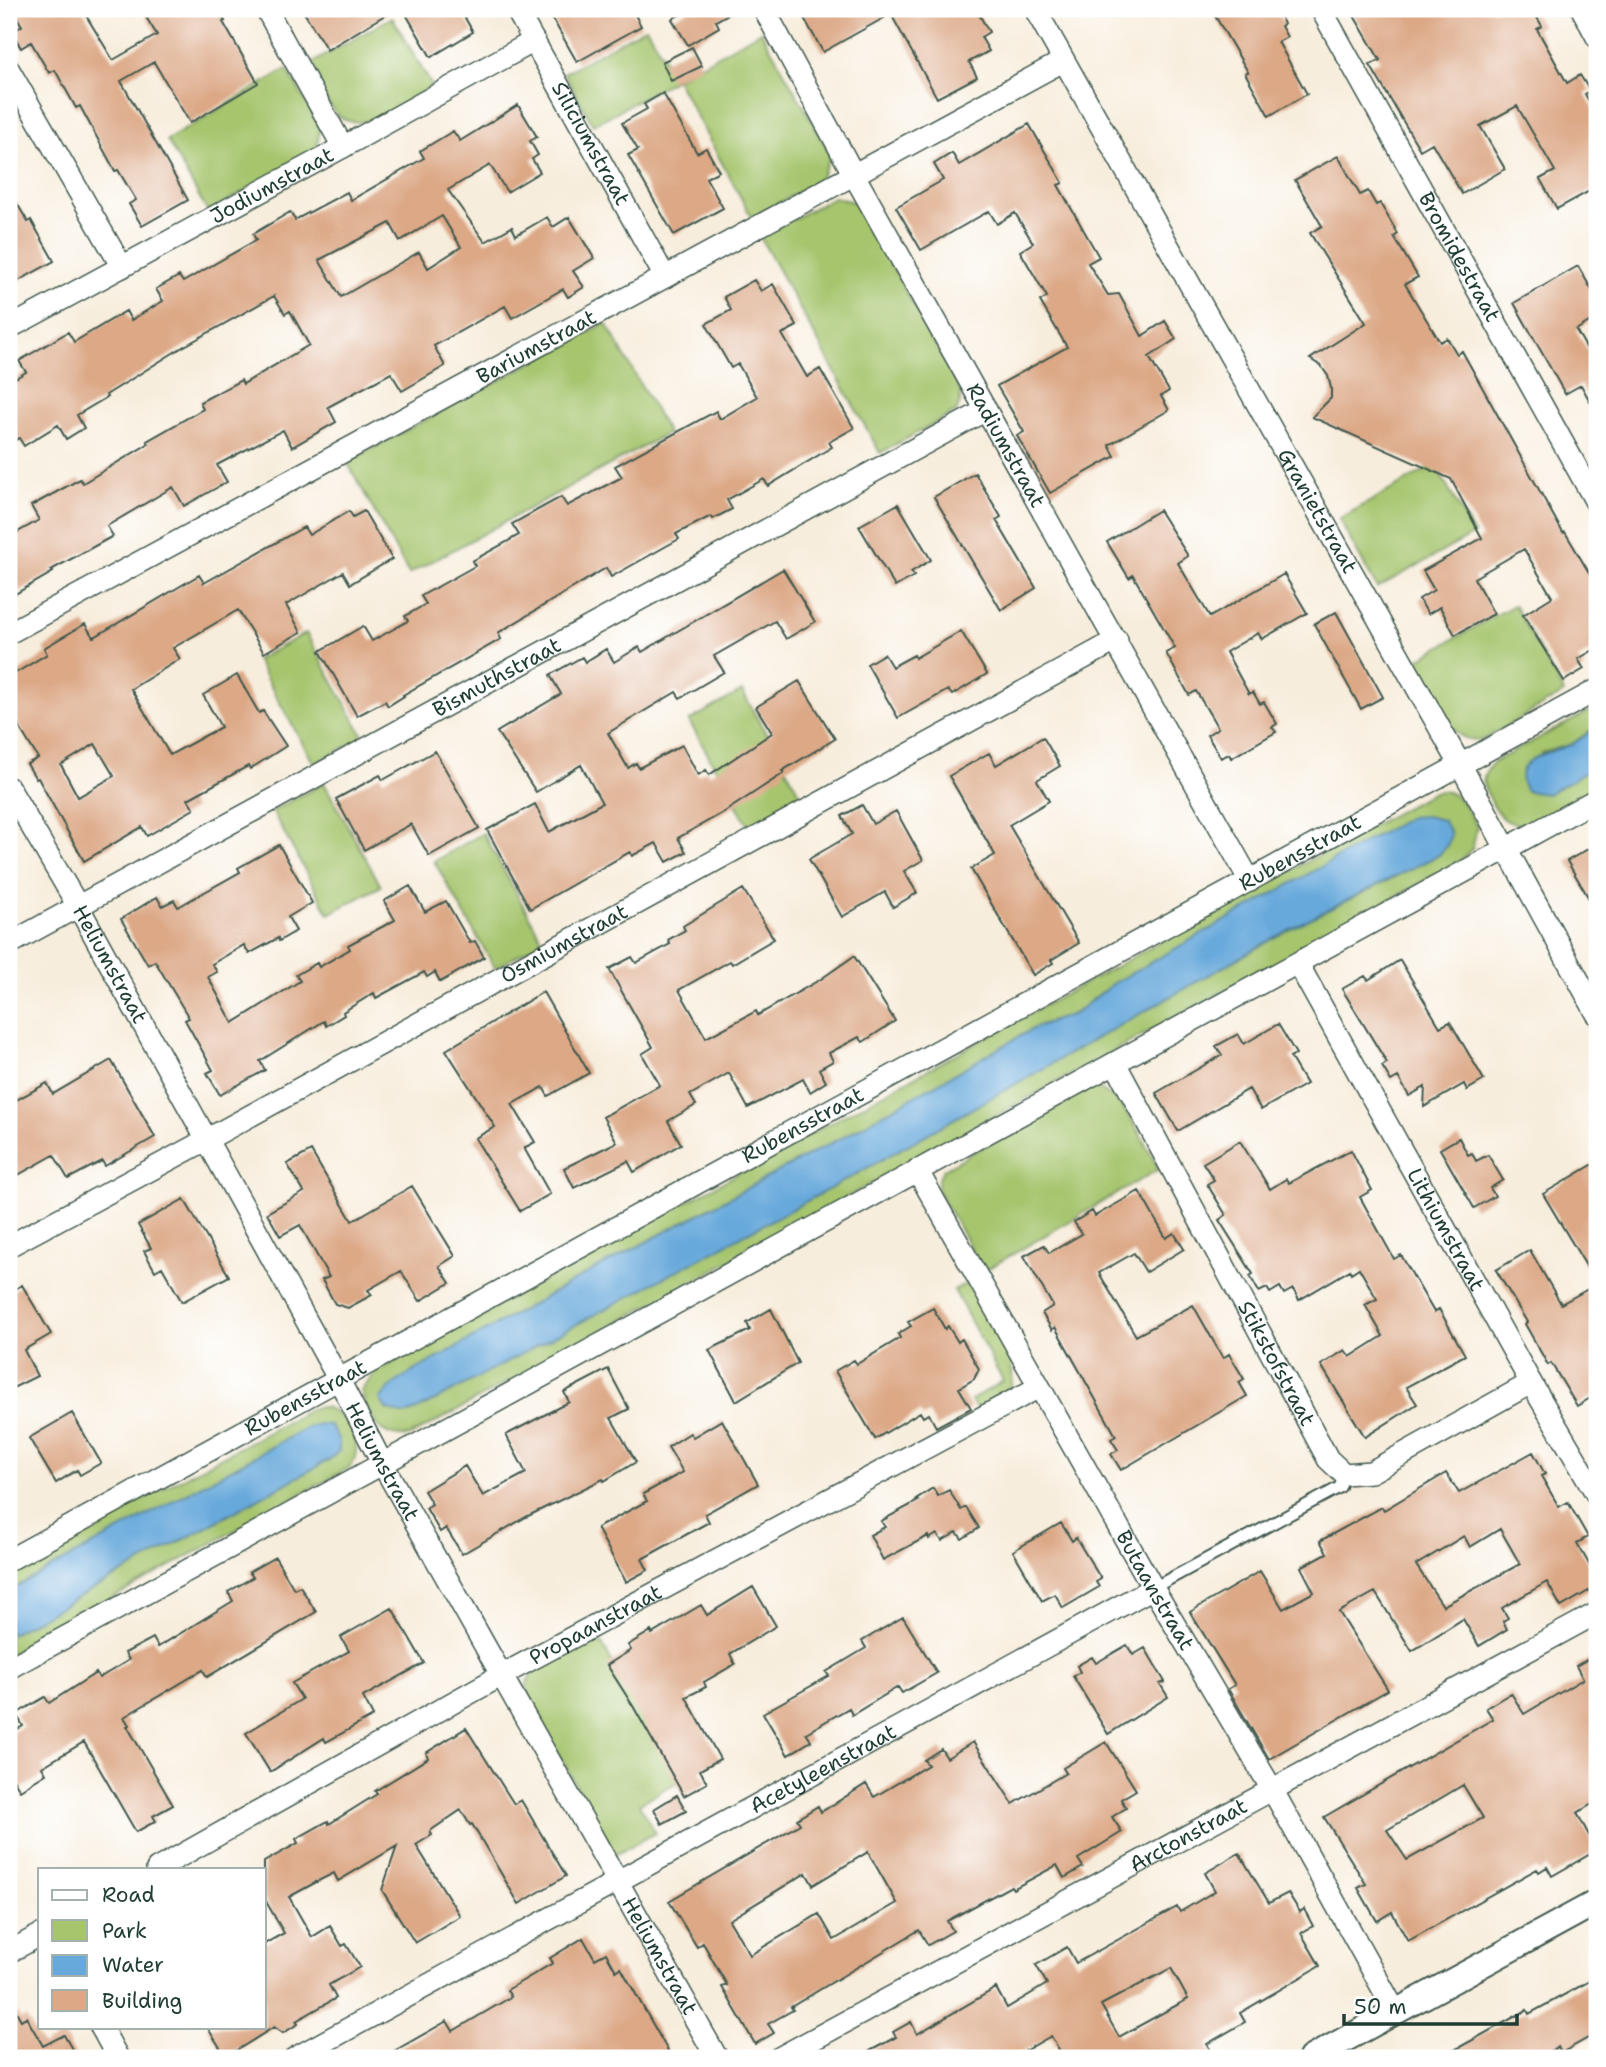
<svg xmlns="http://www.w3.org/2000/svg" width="1606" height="2067" viewBox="0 0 1606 2067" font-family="'Shantell Sans',sans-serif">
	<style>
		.green { fill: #a6c56d; stroke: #628150; stroke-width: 2; fill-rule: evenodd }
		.water { fill: #67a9db; stroke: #437388; stroke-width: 2 }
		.building { fill: #dca886; fill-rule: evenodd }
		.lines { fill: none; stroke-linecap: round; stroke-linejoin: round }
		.service-casing { stroke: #3f574d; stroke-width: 14 }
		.minor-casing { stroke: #3f574d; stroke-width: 24 }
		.tertiary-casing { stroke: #3f574d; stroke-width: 28 }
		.service { stroke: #fff; stroke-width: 10 }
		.minor { stroke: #fff; stroke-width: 21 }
		.tertiary { stroke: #fff; stroke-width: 24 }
		.labels { text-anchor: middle; stroke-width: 7; stroke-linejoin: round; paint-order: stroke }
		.street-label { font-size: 21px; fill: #1f3d34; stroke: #fff }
	</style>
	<rect width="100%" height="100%" fill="#fff"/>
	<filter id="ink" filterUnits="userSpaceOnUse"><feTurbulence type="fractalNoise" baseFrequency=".0143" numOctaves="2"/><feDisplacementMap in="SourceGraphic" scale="14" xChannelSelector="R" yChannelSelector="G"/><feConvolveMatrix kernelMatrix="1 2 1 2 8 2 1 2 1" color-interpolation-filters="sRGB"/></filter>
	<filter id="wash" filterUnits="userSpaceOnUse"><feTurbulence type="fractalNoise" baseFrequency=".00686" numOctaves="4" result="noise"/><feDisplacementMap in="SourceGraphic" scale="28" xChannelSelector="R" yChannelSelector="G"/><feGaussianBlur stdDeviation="1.57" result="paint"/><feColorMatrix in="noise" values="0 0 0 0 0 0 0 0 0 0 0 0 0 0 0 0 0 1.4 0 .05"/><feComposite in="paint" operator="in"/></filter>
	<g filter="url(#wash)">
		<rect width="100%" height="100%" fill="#f7eddc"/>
		<!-- green -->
		<path class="green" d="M392,17L432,86C408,100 360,140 336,113C324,100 316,81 307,66Z
			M646,27L676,79L761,31L831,155L819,181L752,218L676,79L593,125L564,73Z
			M287,69L320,127L317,149L309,155L208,212L167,140Z
			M834,197L854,202L861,210L961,392L960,403L956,412L880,453L760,237Z
			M606,323L668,433L409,574L347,462Z
			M1435,465L1474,534L1377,588L1339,519Z
			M1514,605L1564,693L1483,740C1469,740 1462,739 1452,728L1415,661Z
			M306,633L364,737L314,764L256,660Z
			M742,691L802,797L749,827L689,721Z
			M1597,707V726L1572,744L1541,753L1547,794L1597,766V789C1575,801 1526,838 1503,818C1496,813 1492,803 1488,795C1480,781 1483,773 1494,762Z
			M324,783L381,886L329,914L272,811Z
			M1443,791C1462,794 1468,812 1477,827L1472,849L1459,862C1110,1055 758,1242 410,1436C377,1439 370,1417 361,1391L376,1372L1434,792ZM1439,855L1299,924L835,1186L404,1415L402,1378L579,1278L839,1139L1038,1026L1074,1014L1114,983Z
			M483,833L543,941L495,968L434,861Z
			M1096,1087C1129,1102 1142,1140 1159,1169L984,1271L938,1191V1179L944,1169L1084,1090Z
			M969,1282L1009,1354C1019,1392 1007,1394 978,1412L971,1400L1003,1381L954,1290Z
			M324,1407C348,1413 367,1447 349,1468L9,1655V1635L329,1460L307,1428L9,1591V1571L313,1408Z
			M598,1637L679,1781L639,1804L655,1833L615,1855L528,1699C527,1692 525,1683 530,1677C537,1666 584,1644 598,1637Z"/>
		<!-- water -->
		<path class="water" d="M1597,726V766L1547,794L1526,791C1507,759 1549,753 1570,745C1579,741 1589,732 1597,726Z
			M1426,816L1443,820L1451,834L1447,846L1439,855L1299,924L835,1186L419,1409L404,1415L386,1409L380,1399L389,1388L402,1378L579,1278L839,1139L1038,1026L1074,1014L1114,983L1410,817Z
			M319,1424L330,1425L339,1440V1451L329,1460L9,1635V1591L306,1428Z"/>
		<g id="blocks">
			<!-- building -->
			<path class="building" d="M12,9H82L113,60L157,35L141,9H217L225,21L223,22L258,83L190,123L154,62L121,81L188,200L142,226L129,204L136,200L118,170L115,171L80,106L76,108L55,70L49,73L31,42L21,48L12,32L22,26Z
				M302,9H395L327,50Z
				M403,9H460L473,32L431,57Z
				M547,9H632L641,26L577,62Z
				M690,9H737L716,21L719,27L688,45L672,19Z
				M799,9H976L989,32L981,37L989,51L969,62L977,77L937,98L891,14L823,52Z
				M1211,9H1276L1284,24L1281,26L1287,37L1278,42L1307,94L1269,116L1245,73L1248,72Z
				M1350,9H1532L1542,26L1537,29L1567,83L1580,75L1590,91L1585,94L1597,115V187L1557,209L1540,179L1555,171L1517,106L1480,126L1505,169L1462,194L1432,143L1420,150L1370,65L1380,60Z
				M692,47L702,66L671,81L662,62Z
				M663,93L697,153L706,148L719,171L706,178L723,208L674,235L628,155L638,150L622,123L647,109L644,104Z
				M518,105L537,137L530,141L538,155L532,159L540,172L507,192L490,165L448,190L485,242L512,227L516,235L547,217L553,227L569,217L594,258L573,271L584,287L568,297L563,289L512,318L505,306L434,346L445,366L402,391L391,373L328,407L336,422L292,447L283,430L217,465L227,482L184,506L173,487L107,526L113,536L51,570L53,572L15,594L9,583V537L39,520L31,506L80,479L83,483L148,444L147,441L203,409L200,402L241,380L243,384L309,345L290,311L285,314L274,296L181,348L106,395L107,397L77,415L84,428L66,439L58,425L24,446L19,438L9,444V382L26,372L19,361L68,332L74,342L126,311L131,320L163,301L156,289L179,276L183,282L256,240L253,234L290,212L295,220L347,192L351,200L424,158L420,151L453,131L460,141ZM442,216L461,247L428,268L419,252L341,297L319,260L390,223L400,241Z
				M1029,124L1063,183L1058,185L1099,257L1088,263L1108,295L1119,294L1142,336L1165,321L1176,339L1149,357L1169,391L1161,396L1169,410L1109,445L1115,456L1050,493L1017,436L1024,432L997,386L1067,347L1040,301L1047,297L1020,251L1033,243L1015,213L997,224L989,211L921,250L896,207L943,180L934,164L952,153L959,165Z
				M1338,156L1360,195L1368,191L1376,205L1380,203L1398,234L1394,237L1418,277L1405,284L1440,342L1447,338L1457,354L1462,351L1563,533L1565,532L1591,576L1597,573V648L1578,659L1584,669L1564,681L1523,615L1552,597L1524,549L1474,578L1494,614L1455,635L1440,607L1428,614L1419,599L1434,590L1423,571L1482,538L1451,479L1312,417L1331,398V388L1328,376L1321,366L1310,359L1366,323L1310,233L1322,226L1295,180Z
				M9,190L28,222L31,220L54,261L9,286Z
				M1578,266L1597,299V317L1576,330L1597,366V414L1581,385L1565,394L1514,303Z
				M754,280L761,291L773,284L797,326L782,334L807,377L820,369L854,428L829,442L832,447L768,486L764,479L727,500L732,509L713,519L711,516L676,534L679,539L611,577L606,568L498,633L501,639L403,695L404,696L388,706L385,701L357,716L320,651L363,626L372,641L408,621L405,616L426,604L421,596L475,566L472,561L519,535L512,524L561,497L567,506L622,477L615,466L716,411L720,419L757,397L738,364L731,368L706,324L731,310L724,297Z
				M975,473L1001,517L996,520L1036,588L1001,610L934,497Z
				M898,504L931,560L911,572L914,576L895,587L859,526Z
				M1159,510L1188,556L1178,563L1210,617L1284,574L1307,613L1262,639L1258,633L1226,652L1249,694L1253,692L1260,704L1264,702L1277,724L1272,727L1276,732L1231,758L1229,754L1221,758L1207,735L1218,728L1196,691L1189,695L1166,653L1175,648L1133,575L1129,578L1107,542Z
				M349,511L353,517L364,511L392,559L350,584L343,572L286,605L301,632L264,653L238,610L173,648L180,659L131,689L170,755L221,727L203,695L237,675L259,713L263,711L286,746L250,769L248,766L188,799L194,809L147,836L142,827L84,861L38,778L36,779L27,764L38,758L13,717H9V677L47,654L44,648L85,624L93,637L96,636L199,575L204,583L304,527L309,535ZM95,744L114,776L78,797L61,765Z
				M783,569L815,622L786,639L775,621L714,656L724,672L680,698L676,692L608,733L628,768L636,763L639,768L682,745L698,775L706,770L709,775L772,733L756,707L799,681L835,739L782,771L784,773L726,811L678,838L686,852L667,862L656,843L632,856L630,852L530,909L487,830L535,804L549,832L602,803L581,765L536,792L497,732L561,694L550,675L582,657L585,662L606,649L614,662L639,647L642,652Z
				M1336,612L1383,697L1361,709L1314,624Z
				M961,631L987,674L952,695L948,690L898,718L867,664L884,654L892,667L914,655L915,658Z
				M1043,737L1060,766L1037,780L1049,801L1009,825L1079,943L1051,960L1053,963L1033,975L971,869L995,855L949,776L989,753L996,765Z
				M435,751L479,828L429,856L411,824L364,850L336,799L380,775L383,780Z
				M862,805L873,824L896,811L923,860L904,871L917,893L893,907L885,892L842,917L809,859L852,834L842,816Z
				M1597,844V912L1567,861Z
				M279,845L312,903L288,917L296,931L279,941L278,938L249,954L244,945L212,964L217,972L208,977L233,1023L300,981L296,975L317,963L319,967L350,949L348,945L395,920L384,901L410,886L425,912L446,901L470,943L475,941L484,957L440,982L435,972L427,977L424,972L376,998L374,993L343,1012L344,1015L326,1026L324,1021L260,1061L265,1070L220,1095L207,1073L213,1070L185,1020L189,1018L155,961L148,965L121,919L157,897L162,906L174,900L178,907L240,872L238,868Z
				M743,889L774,939L732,964L730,961L679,990L706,1038L756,1011L758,1015L821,979L854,956L895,1021L863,1042L859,1037L829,1053L833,1061L819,1069L826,1082L810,1092L803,1079L748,1108L729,1073L690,1095L696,1105L668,1121L681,1144L634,1172L628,1161L574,1188L564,1168L617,1142L603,1117L660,1085L642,1054L653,1047L609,969L632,957L636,963L670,944L668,940L685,930L683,926Z
				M1400,960L1440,1027L1450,1022L1484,1080L1467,1090L1464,1084L1424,1107L1425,1087L1409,1096L1398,1077L1391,1081L1382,1066L1387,1063L1342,989L1365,976L1368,980Z
				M543,992L589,1073L548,1096L543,1087L512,1104L535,1142L524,1148L550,1194L520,1211L475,1138L495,1127L446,1050Z
				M1278,1024L1296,1054L1290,1057L1306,1084L1261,1110L1249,1089L1178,1131L1156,1093L1222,1055L1216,1046L1238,1034L1244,1044Z
				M111,1060L155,1137L105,1166L102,1161L68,1179L54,1155L9,1180V1104L47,1083L53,1094Z
				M1459,1138L1468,1155L1472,1153L1476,1161L1488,1155L1503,1180L1490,1188L1495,1196L1474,1208L1440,1149Z
				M1240,1141L1270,1189L1286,1179L1289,1183L1351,1150L1372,1190L1360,1197L1394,1259L1401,1255L1434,1312L1439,1309L1465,1355L1406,1387L1417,1404L1365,1437L1321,1365L1345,1350L1350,1357L1383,1336L1365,1305L1377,1299L1359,1268L1351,1273L1350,1270L1299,1300L1293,1289L1284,1294L1280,1287L1270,1293L1267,1288L1259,1292L1250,1276L1253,1274L1219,1220L1226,1215L1207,1184L1214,1180L1203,1163Z
				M311,1151L352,1221L412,1186L455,1256L439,1266L450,1283L420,1301L401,1271L368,1290L372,1295L348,1308L335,1304L322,1280L329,1277L300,1225L280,1236L267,1213L304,1192L287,1164Z
				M1597,1162V1394L1577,1406L1551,1363L1548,1365L1525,1324L1527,1322L1496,1270L1530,1250L1561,1304L1597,1284L1543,1194Z
				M1139,1191L1166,1238L1174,1233L1184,1249L1146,1272L1134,1253L1099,1273L1136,1336L1193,1305L1223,1358L1229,1354L1244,1379L1239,1382L1247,1396L1121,1470L1111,1454L1118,1450L1111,1439L1116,1436L1055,1327L1052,1330L1042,1313L1053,1306L1024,1256L1044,1245L1049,1253L1082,1234L1074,1222L1092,1211L1095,1216Z
				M184,1199L229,1276L182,1302L162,1267L155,1271L144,1251L151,1248L138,1225Z
				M22,1285L51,1334L24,1350L37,1376L9,1390V1293Z
				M933,1308L945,1329L948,1326L958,1342L962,1339L979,1369L974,1379L959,1388L971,1408L936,1427L929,1414L923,1417L920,1412L875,1439L835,1371L854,1360L857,1364L900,1338L898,1334L911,1326L908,1322Z
				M771,1309L798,1363L736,1401L709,1350L750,1330L747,1323Z
				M608,1369L629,1409L611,1418L636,1462L604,1481L603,1479L526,1517L462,1554L446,1528L440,1532L426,1508L432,1504L424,1491L465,1466L483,1496L526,1473L506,1435L569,1402L564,1392Z
				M72,1413L101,1463L80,1475L77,1470L56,1483L29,1438Z
				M722,1420L758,1484L705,1514L709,1522L642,1559L648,1570L626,1582L597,1528L647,1501L643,1494L683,1472L668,1447L690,1433L693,1437Z
				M1533,1452L1545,1474L1541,1476L1559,1507L1568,1502L1588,1537L1577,1543L1597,1578V1586L1561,1607L1547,1582L1502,1608L1508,1618L1503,1621L1507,1629L1479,1646L1463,1619L1412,1651L1375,1592L1339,1612L1388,1690L1269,1759L1228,1689L1235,1685L1190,1612L1260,1571L1283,1609L1314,1592L1301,1567L1327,1553L1320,1541L1382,1507L1384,1510L1446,1473L1459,1493ZM1500,1529L1520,1564L1443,1606L1416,1565L1464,1536L1470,1547Z
				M933,1488L938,1496L949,1490L961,1510L966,1507L979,1528L962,1539L957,1532L942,1541L937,1534L929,1539L928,1536L883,1560L870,1535L885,1527L881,1521L918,1501L916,1499Z
				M1061,1523L1072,1541L1076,1538L1101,1579L1096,1582L1099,1587L1063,1608L1055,1594L1042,1601L1013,1551Z
				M275,1557L294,1589L300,1586L316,1612L207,1677L203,1670L124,1717L129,1725L127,1726L173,1805L153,1816L156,1821L136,1832L84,1742L42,1767L46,1774L20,1790L9,1773V1734L23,1726L16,1714L45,1697L49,1703L96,1673L99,1678L129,1660L125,1653L153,1638L158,1647L233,1601L228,1592L253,1577L249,1572Z
				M753,1587L776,1626L730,1654L735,1664L704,1682L706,1687L686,1697L720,1759L700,1770L707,1783L684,1796L633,1706L607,1665L631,1650L628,1645L651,1631L652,1634L701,1605L707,1615Z
				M392,1608L424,1663L363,1697L373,1716L326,1742L324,1738L270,1772L246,1733L302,1699L292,1683L349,1651L341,1637Z
				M903,1617L937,1673L902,1693L898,1687L852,1715L849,1708L806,1733L811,1741L788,1755L763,1713L829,1676L826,1672L866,1648L862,1641Z
				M1127,1645L1133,1655L1145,1648L1165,1682L1160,1684L1168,1697L1108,1734L1073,1676L1080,1672L1077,1666L1092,1657L1096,1663Z
				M1597,1654V1801L1577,1813L1597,1850L1552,1876L1547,1867L1539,1872L1537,1869L1408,1941L1392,1912L1377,1921L1358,1888L1366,1884L1324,1817L1493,1719L1486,1708L1511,1693L1524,1714L1583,1679L1576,1666ZM1463,1785L1483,1818L1407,1860L1387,1830Z
				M466,1728L514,1804L521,1800L566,1876L519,1904L472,1824L470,1825L461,1810L430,1831L432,1835L416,1845L460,1916L415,1943L382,1890L397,1846L338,1881L334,1873L320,1880L289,1897L312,1937L330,1926L342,1946L346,1944L360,1967L329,1985L336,1998L296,2021L298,2024L283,2033L274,2027L226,2057L207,2027H264V1944L284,1933L264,1898V1862L298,1843L296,1839L328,1821L329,1824L377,1794L375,1791L428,1758L426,1753Z
				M973,1742L1013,1804L1066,1773L1063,1768L1106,1742L1136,1790L1121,1799L1126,1808L1112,1817L1122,1832L1078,1859L1083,1867L1064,1878L1057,1865L1013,1889L1011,1886L947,1921L953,1931L928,1945L919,1930L791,2007L793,2010L768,2024L774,2033L755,2044L722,1987L727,1985L703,1943L697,1947L669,1901L800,1824L797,1819L818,1806L821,1812L866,1784L874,1797L928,1765L924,1760L941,1749L947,1758ZM868,1852L897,1903L834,1940L819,1914L750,1955L729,1920L806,1873L813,1885Z
				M677,1795L686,1811L662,1824L654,1809Z
				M1239,1853L1269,1903L1288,1893L1300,1912L1304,1909L1313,1926L1301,1933L1320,1966L1240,2013L1245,2022L1207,2044L1215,2058H1064L1051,2036L1012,2058H857L896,2037L893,2032L911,2022L917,2034L996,1988L1007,2008L1047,1984L1036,1965L1067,1947L1076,1963L1177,1907L1180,1912L1215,1891L1205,1873ZM1171,1968L1188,1999L1119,2037L1101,2005Z
				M583,1938L595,1959L606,1953L616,1971L621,1968L672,2058H382L447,2021L453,2031L511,1997L507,1990L553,1963L550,1958Z
				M1597,1977V2033L1561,2053L1558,2047L1538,2058H1440L1527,2010L1529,2014Z
				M9,1999L21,2020L26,2017L43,2046L64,2035L77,2058H9Z"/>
		</g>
	</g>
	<g filter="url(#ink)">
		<use href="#blocks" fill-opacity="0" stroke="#3f574d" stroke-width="2"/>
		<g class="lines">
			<defs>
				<path id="service" d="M1153,1588L1340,1487L1344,1474"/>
				<g id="minor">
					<path d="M266,9L343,147"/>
					<path id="s1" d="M516,9L665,277"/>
					<path id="s2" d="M764,9L854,175L1250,881"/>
					<path id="s3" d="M1035,9L1461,766L1597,1014"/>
					<path id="s4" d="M1321,9L1597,504"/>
					<path d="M1582,9L1597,37"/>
					<path d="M9,70L122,267"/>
					<path id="s5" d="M9,328L343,147L534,41"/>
					<path id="s6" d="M9,633L1063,61"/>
					<path id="s7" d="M9,788L78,906L339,1380L382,1463L717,2058"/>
					<path id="s8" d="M9,944L986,410"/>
					<path id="s9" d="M1298,964L1531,1383L1597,1495"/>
					<path id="s10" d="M1115,1063L1328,1459L1344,1474L1371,1472L1531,1383"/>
					<path id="s11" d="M917,1170L1153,1588L1273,1791L1395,2011"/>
					<path id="s12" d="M9,1246L206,1140L1117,640"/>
					<path id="s13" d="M9,1560L1597,690"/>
					<path d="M9,1668L1597,799"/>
					<path id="s14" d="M157,1869L502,1675L1039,1387"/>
					<path d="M9,1952L40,1935"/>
					<path d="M101,2027L118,2058"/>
					<path id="s15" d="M295,2058L1153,1588"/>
					<path id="s16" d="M779,2058L1597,1613"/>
				</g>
				<path id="tertiary" d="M1311,2058L1597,1902"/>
			</defs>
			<!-- service casing -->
			<use href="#service" class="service-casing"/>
			<!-- minor casing -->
			<use href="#minor" class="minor-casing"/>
			<!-- tertiary casing -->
			<use href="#tertiary" class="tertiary-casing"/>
			<!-- service -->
			<use href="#service" class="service"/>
			<!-- minor -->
			<use href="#minor" class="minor"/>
			<!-- tertiary -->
			<use href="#tertiary" class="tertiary"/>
		</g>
	</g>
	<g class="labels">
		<!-- street labels -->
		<g class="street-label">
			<text dy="7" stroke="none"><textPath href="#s1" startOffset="154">Siliciumstraat</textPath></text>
			<text dy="7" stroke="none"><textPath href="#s5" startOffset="299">Jodiumstraat</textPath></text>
			<text dy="7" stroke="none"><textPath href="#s4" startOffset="284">Bromidestraat</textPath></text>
			<text dy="7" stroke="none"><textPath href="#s6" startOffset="600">Bariumstraat</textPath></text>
			<text dy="7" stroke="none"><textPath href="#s2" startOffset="499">Radiumstraat</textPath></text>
			<text dy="7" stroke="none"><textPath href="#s3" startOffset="576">Granietstraat</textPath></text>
			<text dy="7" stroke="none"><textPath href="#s8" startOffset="556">Bismuthstraat</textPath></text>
			<text dy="7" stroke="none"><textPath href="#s13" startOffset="1472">Rubensstraat</textPath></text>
			<text dy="7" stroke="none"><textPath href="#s12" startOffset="632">Osmiumstraat</textPath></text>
			<text dy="7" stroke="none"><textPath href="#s7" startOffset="203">Heliumstraat</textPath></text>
			<text dy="7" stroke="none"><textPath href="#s13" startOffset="905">Rubensstraat</textPath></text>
			<text dy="7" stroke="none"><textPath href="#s9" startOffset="304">Lithiumstraat</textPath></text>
			<text dy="7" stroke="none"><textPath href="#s10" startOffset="341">Stikstofstraat</textPath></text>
			<text dy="7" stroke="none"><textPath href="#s13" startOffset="338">Rubensstraat</textPath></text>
			<text dy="7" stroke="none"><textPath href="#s7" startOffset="770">Heliumstraat</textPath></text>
			<text dy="7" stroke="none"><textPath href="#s11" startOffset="483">Butaanstraat</textPath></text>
			<text dy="7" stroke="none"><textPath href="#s14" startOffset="502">Propaanstraat</textPath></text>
			<text dy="7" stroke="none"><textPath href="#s15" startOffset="602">Acetyleenstraat</textPath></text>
			<text dy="7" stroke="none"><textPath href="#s16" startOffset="466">Arctonstraat</textPath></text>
			<text dy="7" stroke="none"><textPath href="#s7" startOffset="1337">Heliumstraat</textPath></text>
		</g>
	</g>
	<!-- margin -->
	<rect width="1606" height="2067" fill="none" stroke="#fff" stroke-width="35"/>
	<!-- legend -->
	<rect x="38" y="1868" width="228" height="161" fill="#ffffff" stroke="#a5b1ae" stroke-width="2"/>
	<rect x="52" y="1890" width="35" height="10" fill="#ffffff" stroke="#a5b1ae" stroke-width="2"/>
	<text x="102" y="1902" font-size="21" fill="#1f3d34">Road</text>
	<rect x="52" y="1920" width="35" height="21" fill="#a6c56d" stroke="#a5b1ae" stroke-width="2"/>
	<text x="102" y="1938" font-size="21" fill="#1f3d34">Park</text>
	<rect x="52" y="1955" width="35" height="21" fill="#67a9db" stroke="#a5b1ae" stroke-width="2"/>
	<text x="102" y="1972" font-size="21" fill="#1f3d34">Water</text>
	<rect x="52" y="1990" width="35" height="21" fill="#dca886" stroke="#a5b1ae" stroke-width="2"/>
	<text x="102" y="2008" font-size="21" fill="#1f3d34">Building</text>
	<!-- scale -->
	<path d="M1344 2014v10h173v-10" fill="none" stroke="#1f3d34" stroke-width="3.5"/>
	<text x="1354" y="2014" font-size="21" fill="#1f3d34" stroke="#ffffff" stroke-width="5" paint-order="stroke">50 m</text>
</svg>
